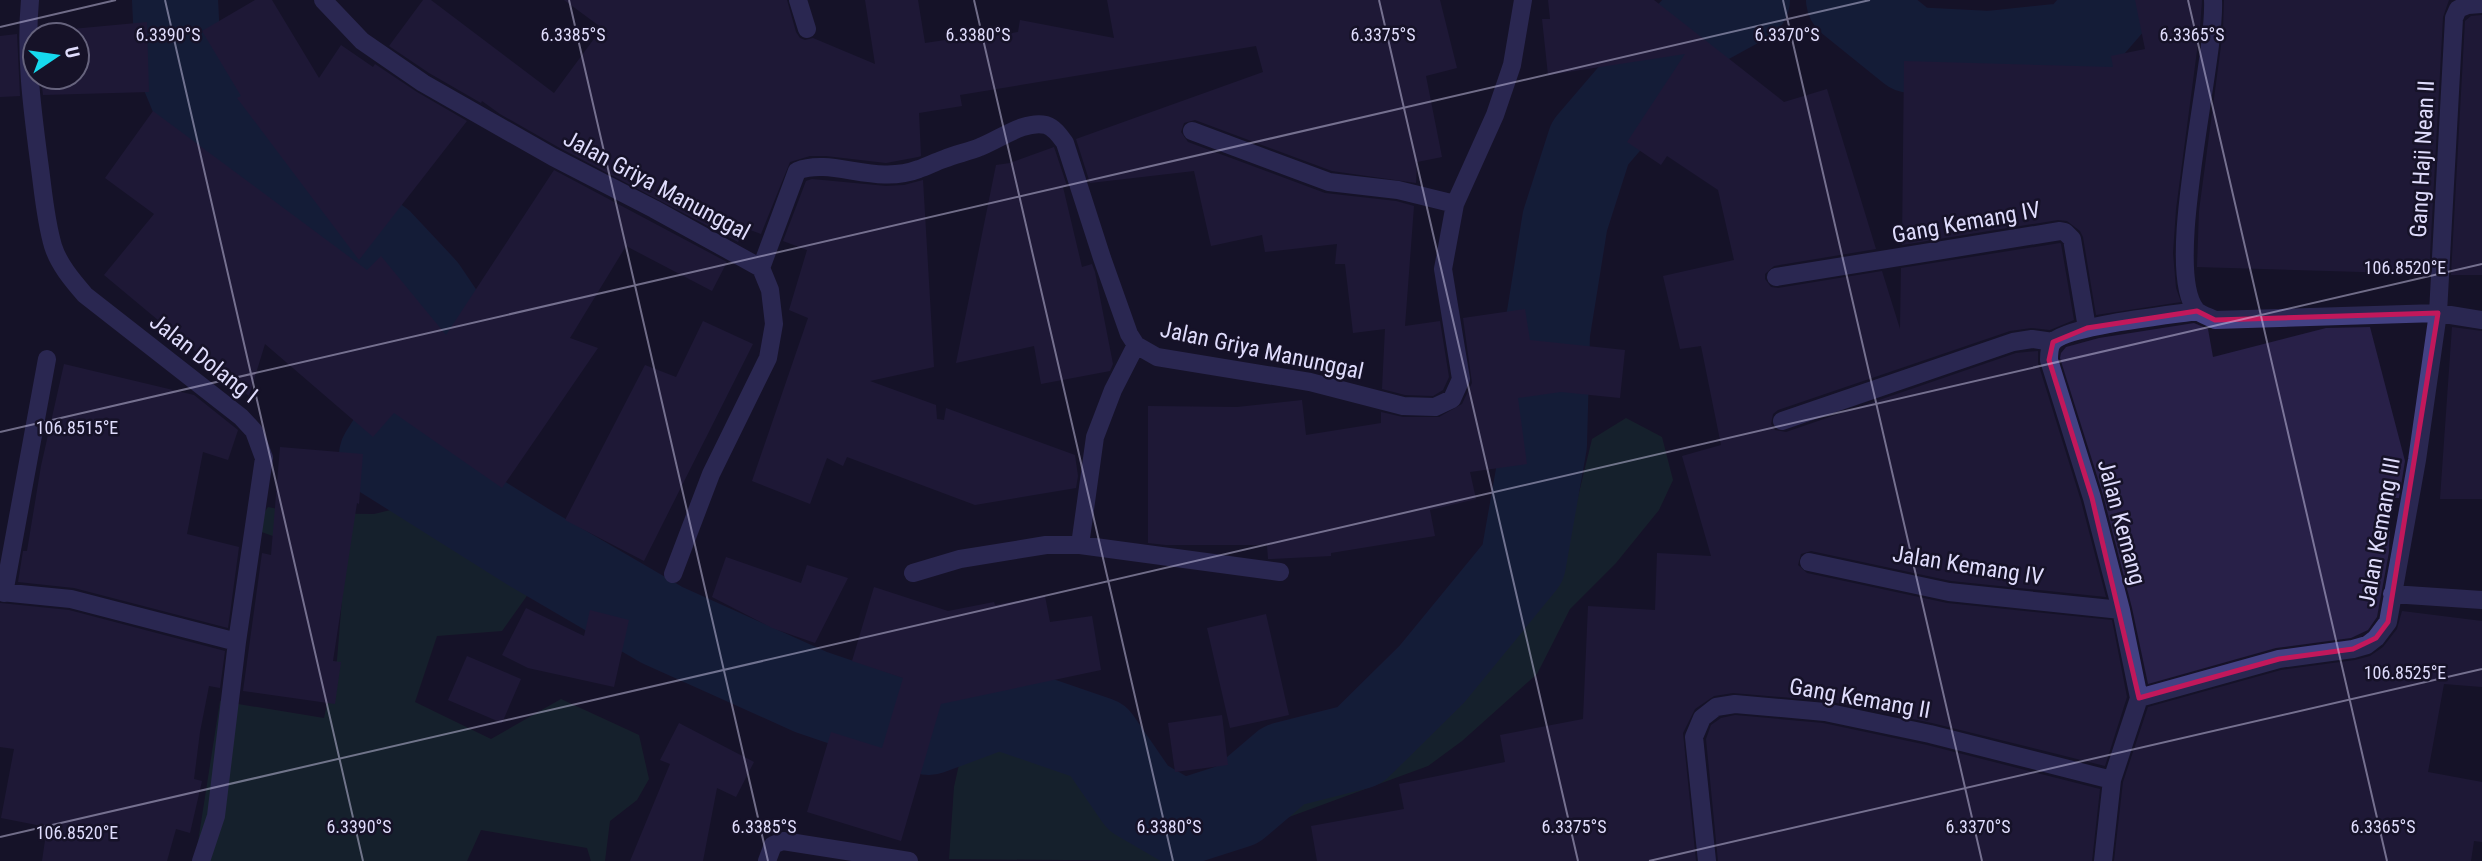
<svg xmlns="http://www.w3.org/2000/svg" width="2482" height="861" viewBox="0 0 2482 861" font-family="'Roboto Condensed',sans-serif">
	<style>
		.green { fill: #163231 }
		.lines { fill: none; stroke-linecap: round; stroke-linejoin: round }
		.river { stroke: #13284b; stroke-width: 86 }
		.building { fill: #282048 }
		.minor { stroke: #434183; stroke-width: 18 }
		.marked { fill: none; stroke: #c2185b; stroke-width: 5; stroke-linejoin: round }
		.ticks { fill: none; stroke: #dfdcfc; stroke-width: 2; stroke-opacity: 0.45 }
		.labels { text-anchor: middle; stroke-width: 5; stroke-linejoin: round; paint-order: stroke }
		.street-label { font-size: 23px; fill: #dfdcfc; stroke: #161228 }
		.ticks-label { font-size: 18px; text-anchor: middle; fill: #dfdcfc; stroke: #161228; stroke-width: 5; stroke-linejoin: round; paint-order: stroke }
	</style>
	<rect width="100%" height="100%" fill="#161228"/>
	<!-- green -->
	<path class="green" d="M1626,418L1662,437L1673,480L1659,510L1616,563L1570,609L1537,674L1462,741L1428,766L1289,817L1215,848L1169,861L949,859L954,787L964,742L988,725H1022L1065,736L1101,754L1134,798L1163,824L1181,835L1280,791L1303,767L1360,752L1396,733L1422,698L1484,643L1527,593L1557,567L1576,505L1592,439Z
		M424,502L541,576L502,631L437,636L415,702L491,739L561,699L639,735L649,779L637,800L610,821L605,861H591L587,848L481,830L467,861H195L220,701L324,718L337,660L345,562L253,529L268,507L297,513L374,514Z"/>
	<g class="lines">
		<!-- river -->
		<path class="river" d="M175,0L178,60L200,113L381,243L424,289L457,338L382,455L530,548L662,625L811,692L929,732L999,706L1098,740L1138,798L1181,823L1237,805L1284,765L1359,746L1432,674L1523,563L1544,444L1547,333L1565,221L1590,143L1632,94L1694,29L1747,0
			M1849,0L1911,50L1989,54L2075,45L2114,0"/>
	</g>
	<!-- building -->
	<path class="building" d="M255,0H272L319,78L341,45L373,67L375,64L417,92L467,121L359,260L237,98L241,96L202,31Z
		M423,0H431L554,93L602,28L564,0H787L796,32L800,38L805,40L813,38L875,64L865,0H918L925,43L952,39L953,43L1018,32L1020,20L1114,38L1107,0H1440L1457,68L1426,76L1442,157L1417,162L1416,183L1332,171L1195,120L1184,123L1181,132L1188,142L1325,193L1396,201L1414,206L1405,326L1440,321L1449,377L1443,390L1433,396L1405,395L1382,389L1385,329L1353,333L1345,264H1335L1337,244L1265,252L1262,235L1211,246L1194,171L1090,183L1076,139L1263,72L1256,46L960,95L962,106L919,113L921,156L918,157L886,163L826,156H810L790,162L761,234L745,228L738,242L558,147L500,114L482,101L481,103L429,73L389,46Z
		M1548,0H1654L1784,102L1827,89L1876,249L1774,266L1765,274V279L1771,287L1778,288L1882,271L1900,329L1901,268L2060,243L2061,244L2074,320L2050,330L2031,328L2010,331L1778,410L1773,414L1771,424L1775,430L1786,432L2016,353L2038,351V363L2081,501L2106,597L1951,581L1811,551L1801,554L1798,565L1807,573L1947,603L2112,620L2127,697L2105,766L1932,723L1827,701L1733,693L1714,696L1695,709L1683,733L1696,861H1317L1311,826L1404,809L1399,784L1505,762L1500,735L1583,719L1588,606L1655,610L1657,553L1711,556L1682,456L1721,445L1701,346L1680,349L1663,276L1734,260L1718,190L1667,156L1661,165L1627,142L1685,54L1548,75L1542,19H1550Z
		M2135,0H2202L2200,28L2176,209L2173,253L2176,288L2181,302L2096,315L2083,237L2080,231L2067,221L2058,220L1902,245L1904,61L2113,67L2111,56L2145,49Z
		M2224,0H2449L2443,17L2429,274L2197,267L2199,211L2223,31Z
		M2482,15V275H2451L2465,21L2471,16Z
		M147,22L149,92L43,95L41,77H77V35H40V32Z
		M17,34L20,96L0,97V36Z
		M153,111L367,270L381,256L446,335L554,170L727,262L712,291L626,246L570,338L598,348L502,488L394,413L373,437L265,344L249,396L104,275L154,214L105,178Z
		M1054,147L1067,186L1063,187L1082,267L1092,264L1095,272L1113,364L1110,371L1041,384L1034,346L956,363L996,165L1010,163Z
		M812,179L886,186L904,185L923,180L934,367L870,381L936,405L937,419L944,420L946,408L1075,455L1078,476L1076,488L975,505L847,457L843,466L827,458L810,504L752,481L808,318L789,310L807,250L783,241L806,181Z
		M1525,309L1530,340L1625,350L1620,398L1561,392L1518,398L1527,464L1470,472L1476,499L1430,510L1435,536L1331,553V556L1271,559H1268L1267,545H1166L1148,543V406L1237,407L1302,400L1306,435L1381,423V412L1403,417H1439L1462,404L1472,383L1463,318Z
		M703,321L753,344L644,561L565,520L645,365L676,377Z
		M2194,323L2208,329L2213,357L2326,328L2370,327L2405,461L2399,498H2391L2389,552L2377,617L2368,630L2351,638L2276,648L2148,684L2132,608L2103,495L2060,358L2061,353L2066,347L2099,338Z
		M2452,327L2482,331V499H2440Z
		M64,364L194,395L238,430L228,460L203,452L187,534L239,547L228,628L74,588L18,582L23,551H27L41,466Z
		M280,447L363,454L359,504L357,503L333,661L341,662L335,704L243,691L262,553L271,555Z
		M726,557L801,583L807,565L848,578L815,643L772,628L712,597Z
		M874,587L948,611L994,602L995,605L1045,596L1050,622L1092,616L1101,670L941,704L901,841L807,812L831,732L882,748L903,678L852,661Z
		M0,603L69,610L225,651L220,688L209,686L200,732L194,779L202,781L190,833L176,829L167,861H42L47,827L1,818L14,749L0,747Z
		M526,608L584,636L590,610L629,620L614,687L528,668L502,655Z
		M2402,611L2482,621V687L2444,684L2428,772L2482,782V842L2474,841L2471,861H2114L2123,782L2148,707L2281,670L2355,660L2370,656L2383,647L2397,629Z
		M1266,614L1289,715L1230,728L1207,628Z
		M467,656L521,679L502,723L448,700Z
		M1222,715L1228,765L1175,772L1168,723Z
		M1735,715L1823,723L1927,745L2100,789L2092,861H1718L1706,739L1711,725L1721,718Z
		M679,723L754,762L736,797L717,788L703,861H630L670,764L660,760Z"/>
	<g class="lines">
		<!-- minor -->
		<path class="minor" d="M30,0C25,54 32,108 39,161C43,189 45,219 53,246C59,265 73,281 85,295L241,417L254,431L264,458L237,642L216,816L201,861
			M323,0L362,41L423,83L553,157L654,209L761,268
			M798,0L807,29
			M2213,0C2216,62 2162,268 2196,310C2200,314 2209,317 2215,320L2438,313L2482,320
			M1192,131L1329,182L1398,190L1455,204
			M761,268L797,171C832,157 875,186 919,169C928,166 935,162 944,159C956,154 968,152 980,147C999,140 1024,120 1046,125C1055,128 1060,136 1065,143L1102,258L1129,334L1136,345L1157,357L1310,382L1403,406L1435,407L1452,399L1461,379L1443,269L1455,204L1495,115L1512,65L1523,0
			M1776,277L2060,231L2065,232L2072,239L2087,328
			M1782,421L2013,342L2032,339L2053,342
			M1080,545L1095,437L1113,390L1136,345
			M1809,562L1949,592L2121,610
			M913,573L960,559L1046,545H1080L1280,572
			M673,574L711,474L768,358L774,324L770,290L761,268
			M0,592L71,599L237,642
			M4,593L47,359
			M2392,594L2482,600
			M2139,698L2279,659L2353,649L2367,645L2376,638L2388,622L2417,460L2438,313L2454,18L2458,9L2468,5L2482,4
			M767,861L773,845L783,841L909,861
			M1707,861L1694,737L1702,718L1716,707L1735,704L1825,712L1930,734L2112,780
			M2103,861L2112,780L2139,698L2121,610L2092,498L2049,360C2049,354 2049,348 2052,343C2064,326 2171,315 2197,311"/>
	</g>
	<!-- marked area -->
	<path d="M0 0H2482V861H0ZM2197,311L2215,320L2438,313L2388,622L2376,638L2353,649L2279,659L2139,698L2092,498L2049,360L2053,342L2087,328Z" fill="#161228" fill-opacity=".55" fill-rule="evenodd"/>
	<path class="marked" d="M2197,311L2215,320L2438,313L2388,622L2376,638L2353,649L2279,659L2139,698L2092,498L2049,360L2053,342L2087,328Z"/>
	<!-- ticks -->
	<path class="ticks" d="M165,0L363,861M569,0L768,861M974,0L1173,861M1379,0L1578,861M1783,0L1982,861M2188,0L2387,861M0,27L116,0M0,432L1870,0M0,837L2482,264M1649,861L2482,669"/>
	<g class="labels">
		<!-- street labels -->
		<g class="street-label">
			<text transform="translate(2422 159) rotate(-87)" y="8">Gang Haji Nean II</text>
			<text transform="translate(657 185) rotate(28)" y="8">Jalan Griya Manunggal</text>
			<text transform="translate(1966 222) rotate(-10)" y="8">Gang Kemang IV</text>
			<text transform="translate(1262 350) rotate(12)" y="8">Jalan Griya Manunggal</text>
			<text transform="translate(204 358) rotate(38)" y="8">Jalan Dolang I</text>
			<text transform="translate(2122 522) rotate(75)" y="8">Jalan Kemang</text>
			<text transform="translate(2379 532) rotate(-80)" y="8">Jalan Kemang III</text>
			<text transform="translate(1968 565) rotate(9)" y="8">Jalan Kemang IV</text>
			<text transform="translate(1860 698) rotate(10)" y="8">Gang Kemang II</text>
		</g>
	</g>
	<g class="ticks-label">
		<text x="168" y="41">6.3390°S</text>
		<text x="573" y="41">6.3385°S</text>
		<text x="978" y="41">6.3380°S</text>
		<text x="1383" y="41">6.3375°S</text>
		<text x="1787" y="41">6.3370°S</text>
		<text x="2192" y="41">6.3365°S</text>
		<text x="2405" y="274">106.8520°E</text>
		<text x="77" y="434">106.8515°E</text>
		<text x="2405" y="679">106.8525°E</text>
		<text x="359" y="833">6.3390°S</text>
		<text x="764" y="833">6.3385°S</text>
		<text x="1169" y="833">6.3380°S</text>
		<text x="1574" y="833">6.3375°S</text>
		<text x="1978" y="833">6.3370°S</text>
		<text x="2383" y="833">6.3365°S</text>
		<text x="77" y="839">106.8520°E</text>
	</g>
	<!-- north arrow -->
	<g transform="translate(56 56) rotate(77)"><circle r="33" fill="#161228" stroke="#66637d" stroke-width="2"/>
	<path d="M0-5L12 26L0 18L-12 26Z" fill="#16d9ee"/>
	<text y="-10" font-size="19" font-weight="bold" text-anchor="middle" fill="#dfdcfc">U</text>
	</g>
</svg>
